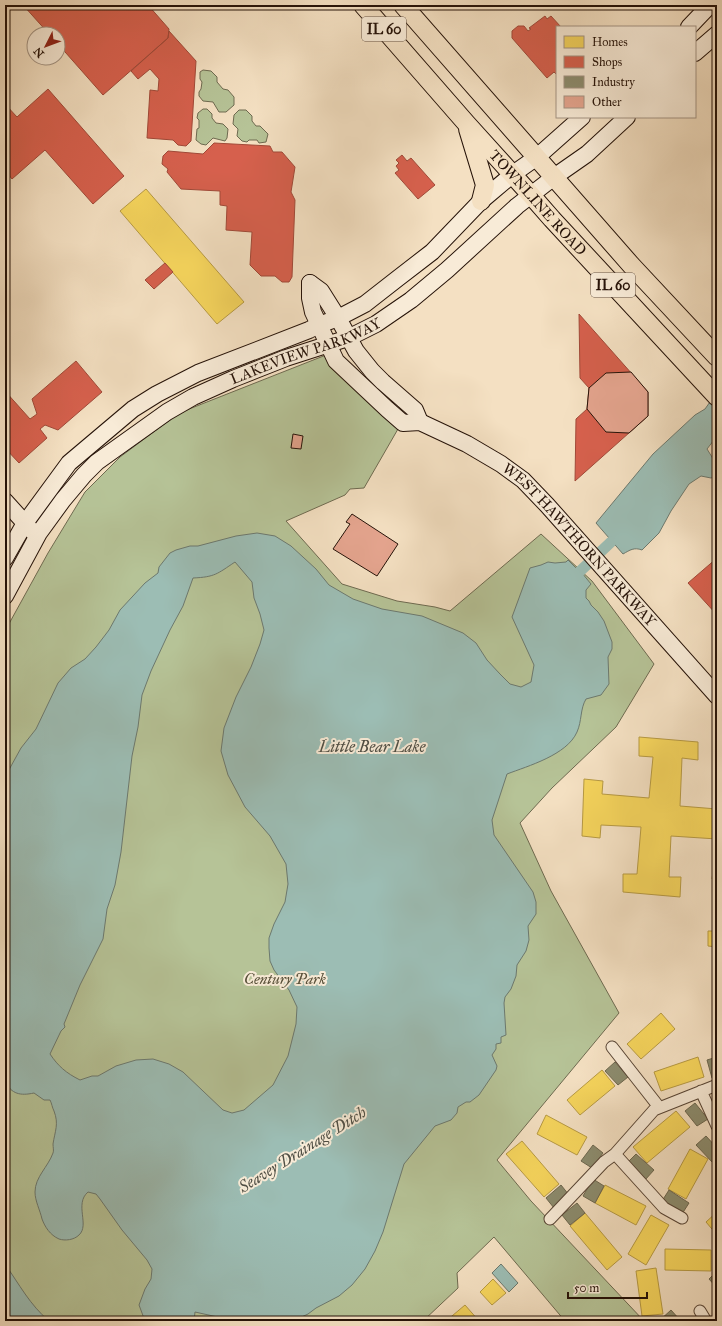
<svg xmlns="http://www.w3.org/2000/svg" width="722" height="1326" viewBox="0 0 722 1326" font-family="'IM FELL Great Primer',serif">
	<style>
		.green { fill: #b6c397; stroke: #6e6a50 }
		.water { fill: #9cbdb4; stroke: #6c796f; fill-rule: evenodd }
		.homes { fill: #f6d55c; stroke: #b79a43 }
		.shops { fill: #d6604d; stroke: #a14938 }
		.industry { fill: #8c8c6e; stroke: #6d674f }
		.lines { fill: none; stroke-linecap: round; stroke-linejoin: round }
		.canal { stroke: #9cbdb4; stroke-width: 11 }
		.building { fill: #e4a48e; stroke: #251208 }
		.street-casing { stroke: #594636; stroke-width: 13 }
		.secondary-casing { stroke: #251208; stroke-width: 18 }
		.primary-casing { stroke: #251208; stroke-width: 20 }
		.street { stroke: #f8ebd7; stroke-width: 11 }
		.secondary { stroke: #f8ebd7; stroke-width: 16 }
		.primary { stroke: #f4e0c2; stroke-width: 18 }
		.labels { text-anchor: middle; stroke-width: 4; stroke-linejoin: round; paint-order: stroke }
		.shield { fill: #f8ebd7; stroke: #645346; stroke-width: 1 }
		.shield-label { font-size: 14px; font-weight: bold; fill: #251208 }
		.street-label { font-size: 15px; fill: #251208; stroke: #f8ebd7 }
		.park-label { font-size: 15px; font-style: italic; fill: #58503a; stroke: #f8ebd7 }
		.water-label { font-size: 16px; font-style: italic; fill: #4f4e44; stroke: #f8ebd7 }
	</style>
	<rect width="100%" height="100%" fill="#f4e0c2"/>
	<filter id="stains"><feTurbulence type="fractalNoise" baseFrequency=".005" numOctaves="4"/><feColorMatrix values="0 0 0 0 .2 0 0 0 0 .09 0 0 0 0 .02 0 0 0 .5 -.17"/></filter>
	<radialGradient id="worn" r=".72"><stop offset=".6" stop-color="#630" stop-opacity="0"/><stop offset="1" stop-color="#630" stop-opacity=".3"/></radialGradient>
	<!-- green -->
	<path class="green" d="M203,70L211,71L217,77V82L223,89L228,90L234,97V105L226,112H219L213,102L203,101L199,96V92L201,89L202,82L200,79V72Z
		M203,109H207L212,114V118L216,123L223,124L228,129L227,138L225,141L213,138L206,145L201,144L196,140L197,129L199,128V120L197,118L198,113Z
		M239,110H246L252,116V121L256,126H260L268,134L266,142L259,143L257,140H249L247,142L242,141L237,136L238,129L233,124L234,115Z
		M326,355L398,429L364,488L350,489L345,495L286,521L342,584L397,601L435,607L450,611L541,534L592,581L654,664L616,727L552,788L520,823L551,891L619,1013L497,1160L531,1201L644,1321H565L494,1237L457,1273L458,1288L423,1321H5V631L48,553L85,492L120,457L179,413Z"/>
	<!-- water -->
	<path class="water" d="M717,392V436L707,449L717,465V476L711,478L701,476L689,484L671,511L659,533L642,550C634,547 630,550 623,554L596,523L653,454L695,415L705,409Z
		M257,533L275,536L291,546L316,569L329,585L353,599L382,609L422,616L463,633L476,643L487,660L500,674L510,684L521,687L531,682L534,665L512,617L530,568L541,565L548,562L555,563L566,562L568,560L578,570L575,574L578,577L582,573L591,584L586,590V598L589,601L591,605L598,612L604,621L612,642V649L608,657L609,684L601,695L586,699C580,709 582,721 577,732C567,755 528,766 507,774L492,820L494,835L533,892L536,902V914L528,926L529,940L526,951L517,965L516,976L511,989L505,997L504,1003L506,1035L501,1037V1043L496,1044V1049L492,1055L497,1066L496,1070L479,1095L470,1102H466L458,1107L457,1113L451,1120L435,1126L404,1164L383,1232L375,1251L365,1269L352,1285L339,1296L316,1308L308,1314L293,1321L231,1320L195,1312L194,1321H145L139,1305L145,1289L151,1279L152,1269L147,1260L122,1230L100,1199L96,1194L88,1192C74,1204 90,1225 79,1235C74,1240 65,1241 59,1239C50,1235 45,1227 42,1219C40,1210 35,1201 35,1192C35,1177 48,1167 53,1153C54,1151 53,1147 53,1144C55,1131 59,1124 54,1111C52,1107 52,1104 50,1100H44L34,1093C20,1096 12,1094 5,1082V777L21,748L36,729L58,683L71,668L85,659L96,647L109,630L120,610L145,583L158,573L159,567L170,553L176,550L190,546H198L236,536ZM235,562L252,582L254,598L260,614L264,630L260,644L251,667L236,697L224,728L221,751L228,775L245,807L270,836L286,864L288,884L285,902L274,924L269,938V948L270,961L274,970L289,990L297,1007L296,1024L288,1056L273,1085L244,1110L232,1113L223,1110L183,1072L169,1064L153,1059L136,1060L116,1066L98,1076H92L80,1080C66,1073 58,1066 50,1054L61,1031L65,1027L64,1024L80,985L103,939L107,909L115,885L121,852L132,756L138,727L142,695L151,671L170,630L183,606L193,578C215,577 217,574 235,562Z
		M5,1264C19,1284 30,1305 49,1321H5Z
		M501,1264L518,1283L509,1292L492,1273Z"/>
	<!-- homes -->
	<path class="homes" d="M146,189L244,302L217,324L120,211Z
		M639,737L698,742V760L682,758L680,806L717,809V839L671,836L669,877H681L680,897L623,892V874H637L641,827L601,825L600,838L582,836L584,779L603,781L602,794L649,798L653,757L639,756Z
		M714,864H717V947L708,946V931H713L716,880L712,879Z
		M661,1013L675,1029L641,1059L627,1044Z
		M698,1057L704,1077L661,1091L654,1072Z
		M602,1070L615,1086L580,1115L567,1100Z
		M676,1111L690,1127L647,1163L633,1147Z
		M546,1115L587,1137L577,1155L537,1134Z
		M522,1141L559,1184L544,1197L506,1154Z
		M690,1149L708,1159L686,1199L668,1189Z
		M605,1185L646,1206L636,1225L595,1203Z
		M717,1212V1235L706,1222Z
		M585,1213L622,1257L607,1270L570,1226Z
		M651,1215L669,1225L646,1265L628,1254Z
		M665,1249L711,1250V1271L665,1270Z
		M656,1268L663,1314L642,1316L636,1271Z
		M493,1279L506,1293L492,1305L480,1292Z
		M465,1305L479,1321H446Z"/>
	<!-- shops -->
	<path class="shops" d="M23,5H148L169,29L168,38L103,95L58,44V34H49Z
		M545,16L547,19L551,16L561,27H557V75L554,72L547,78L512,38V31L518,26H524L528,31L531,29L529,28Z
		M169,31L196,61L191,141L186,146L178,145L173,140L147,138L150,90L158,91L159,79L150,69L138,79L131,71L168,38Z
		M48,89L124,176L93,204L45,150L12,179L5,170V104L17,117Z
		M214,143L270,146L273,152H282L295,167L291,192L295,200L292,277L289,282H282L275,276H261L250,265L252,232L226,230L227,206L220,205V191L181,189L167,172L168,169L162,164L163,156L168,151L203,154Z
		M402,155L407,161L411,158L435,185L418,199L395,173L399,170L396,166L399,163L396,160Z
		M165,263L173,272L154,289L145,280Z
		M579,314L648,392V416L575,481L576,419L587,409L589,388L580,378Z
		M76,361L102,392L58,430L45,425L40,429L47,438L19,463L5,448V391L30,419L37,414L32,399Z
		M717,558V615L688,583Z"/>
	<!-- industry -->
	<path class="industry" d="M717,1057V1077L712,1078L707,1060Z
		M615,1062L628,1077L618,1085L605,1071Z
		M695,1103L708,1119L697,1126L685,1111Z
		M706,1136L717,1148V1159L713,1163L696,1145Z
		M593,1145L603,1153L592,1168L581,1161Z
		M636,1154L654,1170L645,1180L627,1163Z
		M593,1179L604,1186L595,1203L583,1196Z
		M561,1185L569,1195L554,1208L546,1198Z
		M669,1190L689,1203L682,1214L662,1201Z
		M577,1203L585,1213L570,1225L562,1215Z
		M717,1271V1288L709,1279Z
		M671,1310L680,1320L678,1321H659Z"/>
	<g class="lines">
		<!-- canal -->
		<path class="canal" d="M576,575L611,542"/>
	</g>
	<!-- building -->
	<path class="building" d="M631,372L648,392V416L629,433L606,432L587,409L589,388L606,373Z
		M293,434L303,436L301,449L291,448Z
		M352,514L398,544L377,576L333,549L350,524L346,522Z"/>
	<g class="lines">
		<defs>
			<path id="street" d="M612,1047L659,1107
				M701,1091L717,1126
				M615,1154L664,1208L682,1218
				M550,1219L604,1162L615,1154L654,1110L717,1085
				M700,1311L706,1321"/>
			<g id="secondary">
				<path d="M689,27L710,5"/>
				<path d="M695,53L717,34"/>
				<path id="s1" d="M310,283V298L313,312L336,361L387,409L403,423L420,422L467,444L501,464L523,480L547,505L717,696"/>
				<path d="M310,283L321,291L338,318L356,351L372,371L383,382L415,410L420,422"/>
				<path d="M5,501L32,531"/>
				<path d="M5,558L25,523L69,463L133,409L157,394L198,373L309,330L319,325L338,318L365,304L397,279L432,252L481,201L513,174L537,157L582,117"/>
				<path id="s2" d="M5,596L39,533L63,500L84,475L97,462L167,412L193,397L233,379L286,358L348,338L376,324L411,300L447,270L517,206L554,177L587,154L627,117"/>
			</g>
			<g id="primary">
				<path id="s3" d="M363,5L466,123L531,195L552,219L717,397"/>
				<path d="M403,5L631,265L717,357"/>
				<path d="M468,129L485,185L481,201"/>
			</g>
		</defs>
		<!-- street casing -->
		<use href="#street" class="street-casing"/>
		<!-- secondary casing -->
		<use href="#secondary" class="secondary-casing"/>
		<!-- primary casing -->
		<use href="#primary" class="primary-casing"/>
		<!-- street -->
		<use href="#street" class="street"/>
		<!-- secondary -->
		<use href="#secondary" class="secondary"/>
		<!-- primary -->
		<use href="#primary" class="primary"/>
	</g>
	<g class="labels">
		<!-- shield labels -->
		<g class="shield">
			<rect x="362" y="17" width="44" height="24" rx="3"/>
			<rect x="591" y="273" width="44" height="24" rx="3"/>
		</g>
		<g class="shield-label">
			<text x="384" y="34">IL 60</text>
			<text x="613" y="290">IL 60</text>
		</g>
		<!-- street labels -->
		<g class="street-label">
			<text dy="5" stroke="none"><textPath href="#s3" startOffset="264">TOWNLINE ROAD</textPath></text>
			<text dy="5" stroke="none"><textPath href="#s2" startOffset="401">LAKEVIEW PARKWAY</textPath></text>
			<text dy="5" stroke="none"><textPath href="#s1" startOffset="396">WEST HAWTHORN PARKWAY</textPath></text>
		</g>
		<!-- park labels -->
		<g class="park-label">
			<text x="285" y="984">Century Park</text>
		</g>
		<!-- water labels -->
		<g class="water-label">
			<text x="372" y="752">Little Bear Lake</text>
			<text transform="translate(302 1149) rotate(-32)" y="6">Seavey Drainage Ditch</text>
		</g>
	</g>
	<!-- margin -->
	<rect width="722" height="1326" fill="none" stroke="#f4e0c2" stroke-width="20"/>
	<rect x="6" y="6" width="710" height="1314" fill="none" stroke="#251208" stroke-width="2"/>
	<rect x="10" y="10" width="702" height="1306" fill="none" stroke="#251208"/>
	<!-- legend -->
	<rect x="556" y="26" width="140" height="92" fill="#f8ebd7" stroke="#a49484"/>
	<rect x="564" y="36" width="20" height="12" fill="#f6d55c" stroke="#a49484"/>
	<text x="592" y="46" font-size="12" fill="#251208">Homes</text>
	<rect x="564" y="56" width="20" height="12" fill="#d6604d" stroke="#a49484"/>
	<text x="592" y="66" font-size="12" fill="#251208">Shops</text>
	<rect x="564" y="76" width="20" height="12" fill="#8c8c6e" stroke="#a49484"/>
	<text x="592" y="86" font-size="12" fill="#251208">Industry</text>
	<rect x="564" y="96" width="20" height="12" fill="#e4a48e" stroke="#a49484"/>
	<text x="592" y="106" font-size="12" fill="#251208">Other</text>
	<!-- north arrow -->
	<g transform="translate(46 46) rotate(228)"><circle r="19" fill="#f8ebd7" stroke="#a49484"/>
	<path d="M0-3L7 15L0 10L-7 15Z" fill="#8f2418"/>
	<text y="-6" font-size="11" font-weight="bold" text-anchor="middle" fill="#251208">N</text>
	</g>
	<!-- scale -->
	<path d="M568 1292v6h79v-6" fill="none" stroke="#251208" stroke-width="2"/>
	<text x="574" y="1292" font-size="12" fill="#251208" stroke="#f8ebd7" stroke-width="3" paint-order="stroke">50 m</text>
	<rect width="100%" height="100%" filter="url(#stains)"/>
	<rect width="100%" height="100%" fill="url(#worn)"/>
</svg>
